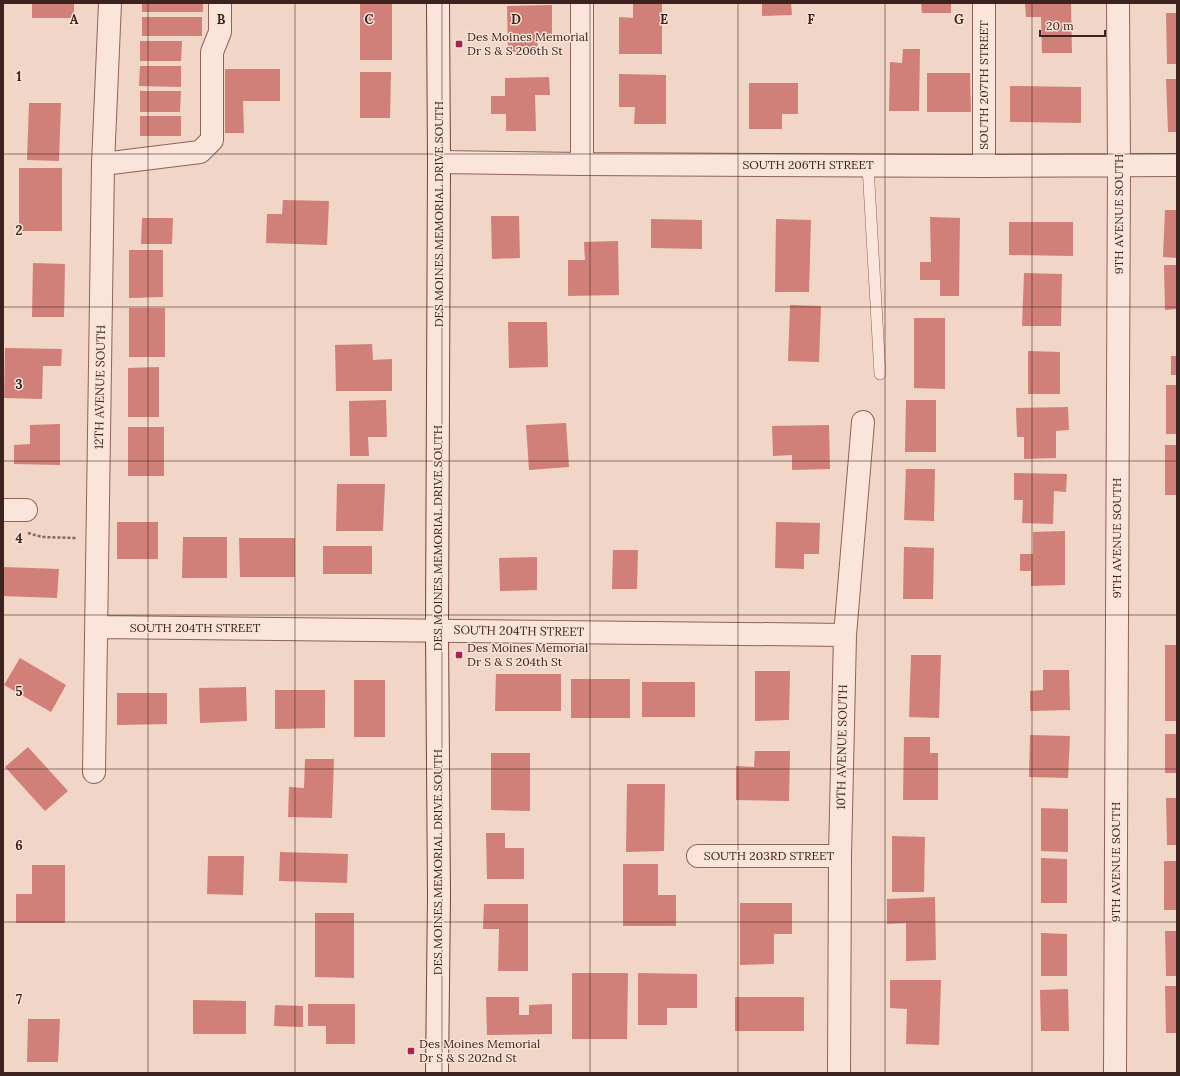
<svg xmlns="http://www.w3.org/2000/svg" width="1180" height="1076" viewBox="0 0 1180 1076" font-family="Lora,serif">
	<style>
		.building { fill: #d17f79 }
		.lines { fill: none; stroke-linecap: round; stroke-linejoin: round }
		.service-casing { stroke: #8e635a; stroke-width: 12 }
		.minor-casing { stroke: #8e635a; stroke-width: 24 }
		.secondary-casing { stroke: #70453d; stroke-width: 24 }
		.path { stroke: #8e635a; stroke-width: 2.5; stroke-dasharray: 3 2; stroke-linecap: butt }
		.service { stroke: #fbe5da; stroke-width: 11 }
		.minor { stroke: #fbe5da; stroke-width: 22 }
		.secondary { stroke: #fbe5da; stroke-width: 22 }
		.grid { fill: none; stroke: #3d231f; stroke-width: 1; stroke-opacity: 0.55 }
		.poi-dot { fill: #a12652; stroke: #f8e2d6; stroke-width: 1.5 }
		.labels { text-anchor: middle; stroke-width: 3; stroke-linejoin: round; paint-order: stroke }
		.poi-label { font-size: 12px; fill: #3d231f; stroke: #f8e2d6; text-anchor: start }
		.street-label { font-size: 12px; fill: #3d231f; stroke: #f8e2d6 }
		.grid-label { font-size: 13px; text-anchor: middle; font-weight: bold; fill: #3d231f; stroke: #f8e2d6; stroke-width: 3; stroke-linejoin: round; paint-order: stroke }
	</style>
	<rect width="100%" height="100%" fill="#f1d5c6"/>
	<!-- building -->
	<path class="building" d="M32,3H74V18H32Z
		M142,3H203V12H142Z
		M360,3H392V60H360Z
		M633,3H662V54H619V17L633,18Z
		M762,3H791L792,15L762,16Z
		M921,3H951V13H922Z
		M1025,3H1071L1072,53H1042L1041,17H1026Z
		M552,5V35L537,36L538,51L508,52L507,6Z
		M1166,13H1177V64H1167Z
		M142,17H202V36H142Z
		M140,41H182L181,61H140Z
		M903,49H920L919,111H889L890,62L902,63Z
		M140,66H181V87L139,86Z
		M225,69H280V101H243L244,133H225Z
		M360,72H391L390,118H360Z
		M927,73H970L971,112H927Z
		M619,74L666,75V124H634L635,107H619Z
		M549,77L550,95H535L536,131H506V114H491V96H505V78Z
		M1166,79H1177V132H1168Z
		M749,83H798V114H782V129H749Z
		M1010,86L1081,87V123L1010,122Z
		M140,91H181L180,112H140Z
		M29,103H61L59,161L27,160Z
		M140,116H181V136H140Z
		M19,168H62V231H19Z
		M283,200L329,201L327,245L266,243L267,214H282Z
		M1165,210H1177V258L1163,257Z
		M491,216H519L520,258L492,259Z
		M930,217L960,218L959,296H940V280H920V262H931Z
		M142,218H173L172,244H141Z
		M651,219L702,220V249L651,248Z
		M776,219L811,220L809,292H775Z
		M1009,222H1073V256L1009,255Z
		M618,241L619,295L568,296V260H585L584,242Z
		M129,250H163V297L129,298Z
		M33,263L65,264L64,317H32Z
		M1164,265H1177V309L1165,310Z
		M1024,273L1062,274L1061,326H1022Z
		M790,305L821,306L819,362L788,361Z
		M129,308H165V357H129Z
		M914,318H945V389L914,388Z
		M508,322H547L548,367L509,368Z
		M372,344L373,360L392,359V391H336L335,345Z
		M5,348L62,349L61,366H43L42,399L4,398Z
		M1028,351L1060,352V394H1028Z
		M1171,356H1177V375H1171Z
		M159,367V417H128V368Z
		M1166,385H1177V434H1166Z
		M386,400L387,437H368L369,456H350L349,401Z
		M906,400H936V452H905Z
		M1068,407L1069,430L1056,431V458L1024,459V437H1017L1016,408Z
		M566,423L569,467L529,470L526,425Z
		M60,424V465L14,464V445L30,444V425Z
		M829,425L830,469L792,470V455L773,456L772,426Z
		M128,427H164V476H128Z
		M1165,445H1177V495H1165Z
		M906,469H935L934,521L904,520Z
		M1014,473L1067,474L1066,492L1054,491L1053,524L1022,523L1023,500H1014Z
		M337,484H385L383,531H336Z
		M117,522H158V559H117Z
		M776,522L820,523L819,554H804V569L775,568Z
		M1065,531V585L1031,586V571H1020V554H1033V532Z
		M183,537H227V578H182Z
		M239,538H295V577H240Z
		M323,546H372V574H323Z
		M904,547L934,548L933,599H903Z
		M613,550H638L637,589H612Z
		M537,557V590L500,591L499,558Z
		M3,567L59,569L57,598L3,596Z
		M1165,645H1177V721H1165Z
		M911,655H941L939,718L909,717Z
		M20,658L66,685L51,712L4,685Z
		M1043,670H1069L1070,710L1030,711V691L1043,690Z
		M755,671H790L789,720L755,721Z
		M496,674H561V711H495Z
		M571,679H630V718H571Z
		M354,680H385V737H354Z
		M642,682H695V717H642Z
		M246,687L247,721L200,723L199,688Z
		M275,690H325V728L275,729Z
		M117,693H167V724L117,725Z
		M1165,734H1177V773H1165Z
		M1030,735L1070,736L1068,778L1029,777Z
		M904,737H930V753H938V800H903Z
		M28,747L68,791L45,811L5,767Z
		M755,751H790L789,801L736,800V766L754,767Z
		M491,753H530V811L491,810Z
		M305,759H334L332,818L288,817L289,787L304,788Z
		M627,784H665L664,851L626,852Z
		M1166,798H1177V845H1167Z
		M1041,808L1068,809V852L1041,851Z
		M486,833H505V848H524V879H487Z
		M892,836L925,837L924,892H892Z
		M280,852L348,854L347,883L279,881Z
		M208,856H244L243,895L207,894Z
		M1041,858L1067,859V903H1041Z
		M1164,861H1177V910H1164Z
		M623,864H658V895H676V926H623Z
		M32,865H65V923H16V894H32Z
		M935,897L936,960L906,961V923L887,924V899Z
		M740,903H792V934H774V964L740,965Z
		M484,904H528V971H498L499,929H483Z
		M315,913H354V978L315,977Z
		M1165,931H1177V976H1166Z
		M1041,933L1067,934V976H1041Z
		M572,973H628L627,1039H572Z
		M638,973L697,974V1008H667V1025H638Z
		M890,980H941L939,1045L906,1044L907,1009L890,1008Z
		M1165,986H1177V1033H1166Z
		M1068,989L1069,1031H1041L1040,990Z
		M486,997H519V1015H529V1005L552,1004V1034L487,1035Z
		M735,997H804V1031H735Z
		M193,1000L246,1001V1034H193Z
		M308,1004H355V1044H326V1026H308Z
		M275,1005L303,1006V1027L274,1026Z
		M28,1019H60L58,1062H27Z"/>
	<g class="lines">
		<defs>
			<path id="service" d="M868,166L880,374"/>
			<path id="minor" d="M582,3V164
				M439,162L582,164L984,166L1177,165
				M103,164L200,152L212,140V52L220,32V3
				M984,166V3
				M3,510H26
				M97,627L845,635
				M94,772L103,164L110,3
				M698,856H840
				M839,1073L840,856L845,635L863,422
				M1115,1073L1119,165L1118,3"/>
			<path id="secondary" d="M437,1073L439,896L437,630L439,162L438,3"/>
		</defs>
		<!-- service casing -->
		<use href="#service" class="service-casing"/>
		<!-- minor casing -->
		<use href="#minor" class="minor-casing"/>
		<!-- secondary casing -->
		<use href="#secondary" class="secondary-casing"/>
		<!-- path -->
		<path class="path" d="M28,533L42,537L76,538"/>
		<!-- service -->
		<use href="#service" class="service"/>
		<!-- minor -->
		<use href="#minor" class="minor"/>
		<!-- secondary -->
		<use href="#secondary" class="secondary"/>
	</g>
	<!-- grid -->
	<path class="grid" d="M148,3V1073M295,3V1073M442,3V1073M590,3V1073M738,3V1073M885,3V1073M1032,3V1073M3,154H1177M3,307H1177M3,461H1177M3,615H1177M3,769H1177M3,922H1177"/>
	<!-- markers -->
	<g class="poi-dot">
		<rect x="455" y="40" width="8" height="8" rx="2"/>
		<rect x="455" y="651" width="8" height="8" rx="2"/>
		<rect x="407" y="1047" width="8" height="8" rx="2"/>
	</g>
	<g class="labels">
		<!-- poi labels -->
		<g class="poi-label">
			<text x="467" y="41">Des Moines Memorial<tspan x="467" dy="14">Dr S &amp; S 206th St</tspan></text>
			<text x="467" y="652">Des Moines Memorial<tspan x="467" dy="14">Dr S &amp; S 204th St</tspan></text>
			<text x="419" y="1048">Des Moines Memorial<tspan x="419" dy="14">Dr S &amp; S 202nd St</tspan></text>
		</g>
		<!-- street labels -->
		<g class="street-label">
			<text transform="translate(984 85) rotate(-90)" y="4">SOUTH 207TH STREET</text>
			<text x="808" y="169">SOUTH 206TH STREET</text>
			<text transform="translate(439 214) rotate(-90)" y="4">DES MOINES MEMORIAL DRIVE SOUTH</text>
			<text transform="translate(1119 214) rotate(-90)" y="4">9TH AVENUE SOUTH</text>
			<text transform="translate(100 387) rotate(-89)" y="4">12TH AVENUE SOUTH</text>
			<text transform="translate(438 538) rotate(-90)" y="4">DES MOINES MEMORIAL DRIVE SOUTH</text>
			<text transform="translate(1117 538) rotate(-90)" y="4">9TH AVENUE SOUTH</text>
			<text x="195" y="632">SOUTH 204TH STREET</text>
			<text transform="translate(519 631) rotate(1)" y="4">SOUTH 204TH STREET</text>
			<text transform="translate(842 747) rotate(-89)" y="4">10TH AVENUE SOUTH</text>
			<text x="769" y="860">SOUTH 203RD STREET</text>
			<text transform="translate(438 862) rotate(-90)" y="4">DES MOINES MEMORIAL DRIVE SOUTH</text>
			<text transform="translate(1116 862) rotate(-90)" y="4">9TH AVENUE SOUTH</text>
		</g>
	</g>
	<g class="grid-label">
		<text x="74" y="24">A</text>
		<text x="221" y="24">B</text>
		<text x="369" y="24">C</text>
		<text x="516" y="24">D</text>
		<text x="664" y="24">E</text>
		<text x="811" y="24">F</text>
		<text x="959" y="24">G</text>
		<text x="19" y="81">1</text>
		<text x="19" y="235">2</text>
		<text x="19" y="389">3</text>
		<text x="19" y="543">4</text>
		<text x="19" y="696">5</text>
		<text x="19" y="850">6</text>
		<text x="19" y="1004">7</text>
	</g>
	<!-- border -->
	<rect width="1180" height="1076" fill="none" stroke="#3d231f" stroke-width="8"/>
	<!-- scale -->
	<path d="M1040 30v6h65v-6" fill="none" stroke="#3d231f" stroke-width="2"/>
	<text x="1046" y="30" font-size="12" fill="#3d231f" stroke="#f8e2d6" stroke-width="3" paint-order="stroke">20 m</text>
</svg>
